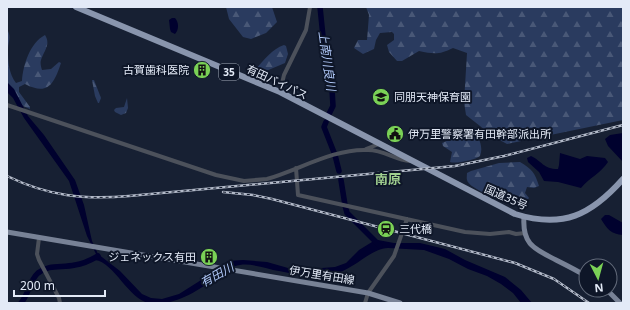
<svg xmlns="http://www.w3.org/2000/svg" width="630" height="310" viewBox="0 0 630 310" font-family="'Noto Sans','Noto Sans JP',sans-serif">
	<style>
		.forest { fill: url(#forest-firs) }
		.water { fill: #00012e }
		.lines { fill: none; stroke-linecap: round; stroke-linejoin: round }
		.river { stroke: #00012e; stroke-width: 5.5 }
		.minor { stroke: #4c515b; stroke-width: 4 }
		.major { stroke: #788296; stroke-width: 5 }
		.highway { stroke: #8995ad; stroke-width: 6 }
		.rail-casing { stroke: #b3bac9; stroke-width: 2.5 }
		.rail { stroke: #0e1628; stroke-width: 1; stroke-dasharray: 3; stroke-linecap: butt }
		.labels { text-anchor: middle; stroke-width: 4; stroke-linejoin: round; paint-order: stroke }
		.shield { fill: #0e1628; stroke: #a3aab9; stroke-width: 1 }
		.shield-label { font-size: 10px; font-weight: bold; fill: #e3eaf7 }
		.poi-label { font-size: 11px; fill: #e3eaf7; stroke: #0e1628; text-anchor: start }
		.street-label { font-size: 11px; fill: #e3eaf7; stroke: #0e1628 }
		.water-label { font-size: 12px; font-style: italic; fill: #afc7f7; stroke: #0e1628 }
		.quarter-label { font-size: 13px; font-weight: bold; fill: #a0cf8f; stroke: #0e1628 }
	</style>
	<defs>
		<pattern id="forest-firs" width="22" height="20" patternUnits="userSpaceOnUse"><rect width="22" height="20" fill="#2a3b5f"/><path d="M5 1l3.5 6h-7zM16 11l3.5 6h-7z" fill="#495877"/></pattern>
	</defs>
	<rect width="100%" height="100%" fill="#172033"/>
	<!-- forest -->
	<path class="forest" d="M226,7H272L277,22L266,33L251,39L243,37L229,19Z
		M366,7H623V120L507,144L494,137L466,115L464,102L467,53L453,48C439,55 434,54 419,51L402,61H397L389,52L387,45L394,40V34L392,32L380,33L376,40L374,49L363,54L354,48L358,40H367L369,15Z
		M7,29C12,38 8,41 8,50C8,62 9,74 16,83L22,81C23,65 30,43 45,35C51,44 44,51 41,60C40,63 41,67 42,70L51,69L59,62L61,63C54,84 48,96 25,84L19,87V92L30,107V109L23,106L7,87Z
		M284,45L286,46L288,54L285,63L266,71L258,72L256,69C264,60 272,49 284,45Z
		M92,80H94L101,98L99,103H98L95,96Z
		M127,98L128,108L126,113L121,115L115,112L114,110L116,108L124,107Z
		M469,128H472C478,136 484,146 480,156C475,160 456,164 450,162L452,152L443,146L442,143L458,136Z
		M520,162C532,169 535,173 539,186L534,188L527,187L525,193L529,198C526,201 523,205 519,205C511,206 471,189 468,182C466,179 467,176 467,173L471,171L499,163Z"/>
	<!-- water -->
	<path class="water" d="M172,18H175C179,22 179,30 175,34L171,32L170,29L169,20Z
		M7,82L14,89L28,116L44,135L75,180L84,205L92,241L98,254L120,271L142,294L151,298L162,299L179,294L198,282L228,261L243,260L267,262L295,270L335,267L346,263L359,250L372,242L378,240L394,243H420L445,249L465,260L505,277L521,290L532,303H521L513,293L501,284L487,276L468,269L449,259L424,250L388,248C369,249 353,271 333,274C316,277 296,275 279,271C267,269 252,263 240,265C232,266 225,272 218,277C198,290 175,307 149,303C129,300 114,262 95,260L97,256L87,236L69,181L24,118L13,98L7,92Z
		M623,133V162L608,146L605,139L610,135Z
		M560,153L580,159L587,156L605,158L608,162C601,173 589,178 581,188L558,182L544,181L539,172L528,162L527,158L531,156C542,161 543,169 558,169L559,165Z
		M605,215H609L623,223V235C611,234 607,229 601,219Z"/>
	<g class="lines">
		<!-- river -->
		<path class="river" d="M320,7L324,46L332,89L333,106L329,114
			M326,122L324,127L335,155L339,171
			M341,180L345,205L347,213L380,246
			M21,303C29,294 29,281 38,273C49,264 62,268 75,265C83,264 91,260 98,256"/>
		<!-- minor -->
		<path class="minor" d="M280,92L284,75L306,30L310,7
			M7,105L216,175L244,181L267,179C299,170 334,148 368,150C384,150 395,160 410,161
			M366,149L379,144
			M296,168L298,195L465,232L490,234L509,232L516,234L525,233
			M39,238L37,254L39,260L59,298L60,303
			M365,303L368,293L394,256L407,219"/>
		<!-- major -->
		<path class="major" d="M524,217C522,245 535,249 556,260C566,265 576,270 586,276
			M7,232L368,293L400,303
			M607,290L620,303"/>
		<!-- highway -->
		<path class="highway" d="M76,7L280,92L515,214C563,229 591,215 623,179"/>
		<defs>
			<path id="rail" d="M7,176C48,196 84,200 129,196L455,166L504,156L623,125
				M223,192L253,195L272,199L515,263L554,279L589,303"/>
		</defs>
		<!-- rail casing -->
		<use href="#rail" class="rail-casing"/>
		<!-- rail -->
		<use href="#rail" class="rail"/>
	</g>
	<!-- icons -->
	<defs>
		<symbol id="building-disc" viewBox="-11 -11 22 22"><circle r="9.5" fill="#7ad156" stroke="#0e1628"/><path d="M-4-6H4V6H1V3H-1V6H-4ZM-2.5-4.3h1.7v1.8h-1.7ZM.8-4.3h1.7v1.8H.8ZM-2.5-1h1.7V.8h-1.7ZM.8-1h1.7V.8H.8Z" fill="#111"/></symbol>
		<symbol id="school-disc" viewBox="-11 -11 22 22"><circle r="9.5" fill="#7ad156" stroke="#0e1628"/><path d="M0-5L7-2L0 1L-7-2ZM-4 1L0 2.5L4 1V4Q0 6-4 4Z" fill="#111"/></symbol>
		<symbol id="civic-disc" viewBox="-11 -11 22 22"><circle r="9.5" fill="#7ad156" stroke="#0e1628"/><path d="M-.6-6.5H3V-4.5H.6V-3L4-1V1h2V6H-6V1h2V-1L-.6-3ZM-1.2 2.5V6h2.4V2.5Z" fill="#111"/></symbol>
		<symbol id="station-disc" viewBox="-11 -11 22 22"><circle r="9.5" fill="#7ad156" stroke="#0e1628"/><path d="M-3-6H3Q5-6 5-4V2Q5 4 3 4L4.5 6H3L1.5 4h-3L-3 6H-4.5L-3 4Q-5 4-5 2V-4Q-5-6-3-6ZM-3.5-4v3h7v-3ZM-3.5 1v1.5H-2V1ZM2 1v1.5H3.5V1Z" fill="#111"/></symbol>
	</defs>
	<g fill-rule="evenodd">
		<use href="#building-disc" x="192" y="60" width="20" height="20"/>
		<use href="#school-disc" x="371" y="87" width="20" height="20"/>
		<use href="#civic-disc" x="385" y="124" width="20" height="20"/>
		<use href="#station-disc" x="376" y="219" width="20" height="20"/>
		<use href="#building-disc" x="199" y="247" width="20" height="20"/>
	</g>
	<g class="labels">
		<!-- shield labels -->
		<rect class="shield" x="219" y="64" width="20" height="16" rx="3"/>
		<g class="shield-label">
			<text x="229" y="76">35</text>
		</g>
		<!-- poi labels -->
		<g class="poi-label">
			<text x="189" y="74" text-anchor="end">古賀歯科医院</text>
			<text x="394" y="101">同朋天神保育園</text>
			<text x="408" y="138">伊万里警察署有田幹部派出所</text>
			<text x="399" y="233">三代橋</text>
			<text x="196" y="261" text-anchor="end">ジェネックス有田</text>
		</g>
		<!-- street labels -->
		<g class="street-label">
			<text transform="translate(277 82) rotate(25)" y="4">有田バイパス</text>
			<text transform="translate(506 197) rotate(24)" y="4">国道35号</text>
			<text transform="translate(322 275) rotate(9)" y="4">伊万里有田線</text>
		</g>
		<!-- water labels -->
		<g class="water-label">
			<text transform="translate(327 61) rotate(82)" y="4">上南川良川</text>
			<text transform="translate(217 275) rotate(-29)" y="4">有田川</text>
		</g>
		<!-- quarter labels -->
		<g class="quarter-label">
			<text x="388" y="184">南原</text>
		</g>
	</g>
	<!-- border -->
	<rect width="630" height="310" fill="none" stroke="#e3eaf7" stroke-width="16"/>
	<!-- north arrow -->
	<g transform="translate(598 278) rotate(174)"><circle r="19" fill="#0e1628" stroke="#636b7b"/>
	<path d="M0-3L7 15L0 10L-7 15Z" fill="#7ad156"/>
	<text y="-6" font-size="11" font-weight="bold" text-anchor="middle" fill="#e3eaf7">N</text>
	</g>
	<!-- scale -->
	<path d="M14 290v6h91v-6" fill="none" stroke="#e3eaf7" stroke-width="2"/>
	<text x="20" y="290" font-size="12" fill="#e3eaf7" stroke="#0e1628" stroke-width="3" paint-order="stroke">200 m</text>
</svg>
